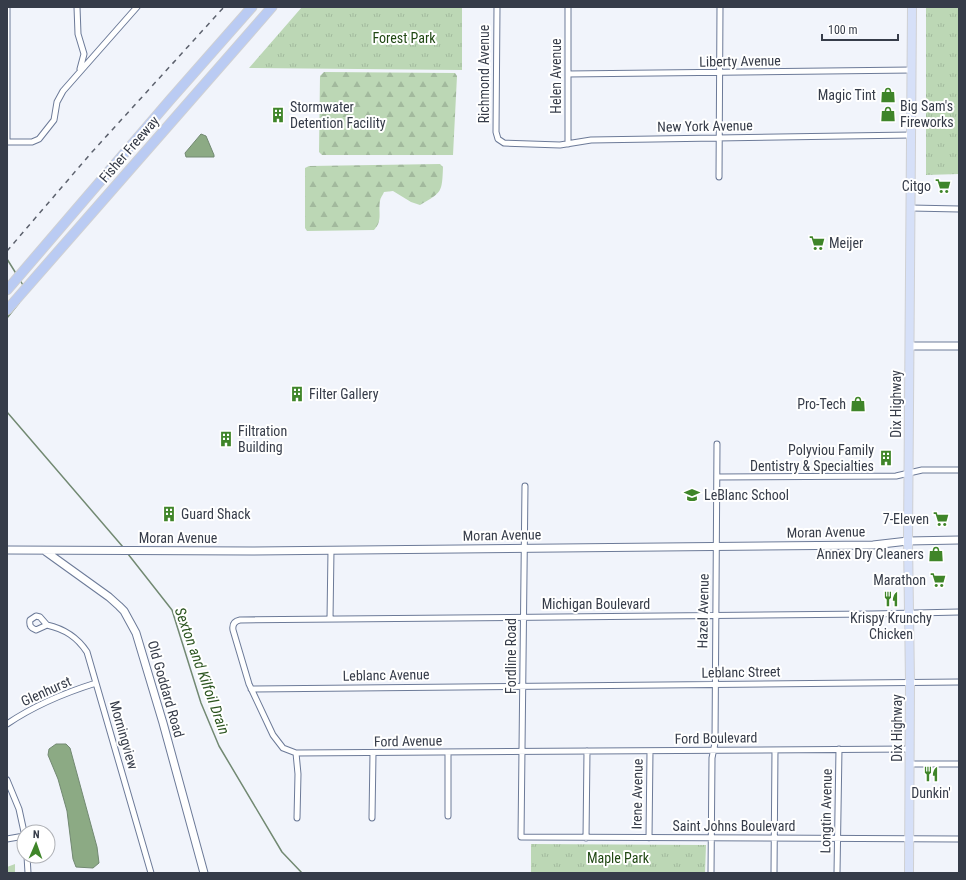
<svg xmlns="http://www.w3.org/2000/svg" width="966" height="880" viewBox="0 0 966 880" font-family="'Roboto Condensed',sans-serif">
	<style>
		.grass { fill: url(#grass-tufts) }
		.forest { fill: url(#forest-firs) }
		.water { fill: #8caa84; stroke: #728972 }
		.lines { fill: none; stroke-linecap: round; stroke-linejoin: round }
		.stream { stroke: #728972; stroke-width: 1.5 }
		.street-casing { stroke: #6c7a98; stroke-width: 7 }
		.secondary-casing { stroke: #6c7a98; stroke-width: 9 }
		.primary-casing { stroke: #cfd0d3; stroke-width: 10 }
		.highway-casing { stroke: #cfd0d3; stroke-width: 11 }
		.street { stroke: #fff; stroke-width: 5 }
		.secondary { stroke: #fff; stroke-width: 7 }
		.primary { stroke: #d6e0f8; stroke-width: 8 }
		.highway { stroke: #bacbf3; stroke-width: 9 }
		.rail { stroke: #5c616d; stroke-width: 1.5; stroke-dasharray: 5 5; stroke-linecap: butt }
		.labels { text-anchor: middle; stroke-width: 4; stroke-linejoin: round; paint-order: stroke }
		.park-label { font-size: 14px; fill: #204813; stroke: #fff }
		.street-label { font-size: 14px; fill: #363c49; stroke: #fff }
		.poi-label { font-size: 14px; fill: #363c49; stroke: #fff; text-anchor: end }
		.water-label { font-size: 15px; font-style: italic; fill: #2c5520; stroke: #fff }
	</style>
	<defs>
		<pattern id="grass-tufts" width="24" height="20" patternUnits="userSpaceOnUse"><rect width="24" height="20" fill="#bcd7b5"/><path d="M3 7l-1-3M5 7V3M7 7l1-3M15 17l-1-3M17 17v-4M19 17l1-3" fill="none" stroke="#a2b99d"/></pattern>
		<pattern id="forest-firs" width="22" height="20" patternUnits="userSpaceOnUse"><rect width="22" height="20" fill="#bcd7b5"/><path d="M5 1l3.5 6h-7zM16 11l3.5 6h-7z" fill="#a2b99d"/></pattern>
	</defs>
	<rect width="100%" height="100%" fill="#f1f4fb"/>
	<!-- grass -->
	<path class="grass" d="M302,7H462V70L249,68Z
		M926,8H959V174L926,175Z
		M531,844L706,845L705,873H531Z
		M15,864V873H7V867Z"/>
	<!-- forest -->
	<path class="forest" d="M324,72L455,73L457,76L453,155H322L319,152L320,76Z
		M440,164L443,167C442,193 442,192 420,205L411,202L393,191L384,192C383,195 380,198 380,201C378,212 383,221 374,230L307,231L305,228V168L309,166Z"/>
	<!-- water -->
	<path class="water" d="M201,134L206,136L214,155V157H186L185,153Z
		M56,744H66L70,748L97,847L99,863L93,868L76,867L73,859L67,811L58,779L48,755L49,749Z"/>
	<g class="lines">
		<!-- stream -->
		<path class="stream" d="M7,259L17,275
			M20,280L24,287
			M7,318L19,303
			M7,412L123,547
			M128,554L172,610L201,703L219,746L282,852L302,873"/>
		<defs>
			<path id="street" d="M7,7V142
				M77,7L78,34L84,54L80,69
				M497,7L496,132L498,139L504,143L560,145L591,140L911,135
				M568,74L912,70
				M7,142H32L39,139L54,120L57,102L63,91L137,7
				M568,144V7
				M719,177L720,7
				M911,208L959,209
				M717,477L896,476L922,470H959
				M525,486L521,837L959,839
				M330,619L331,550
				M47,625L40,617L36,616L30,620C29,626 31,628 36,630L47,625C65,629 77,637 87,652L151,873
				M251,689L959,682
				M7,724C35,705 64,693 96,683
				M910,749L296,753L283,748L273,735L249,684L233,630C232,624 235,621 240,620L872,614L959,612
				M296,753L298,774L297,818
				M910,764H959
				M7,780L19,809L24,832
				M448,816V752
				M372,818L373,753
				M586,838L587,751
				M649,838L650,751
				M7,839L24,836
				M27,856L28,873
				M711,873L712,758L715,743L717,444
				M774,873L775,750
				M837,873L839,749"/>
			<path id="secondary" d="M910,346H959
				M7,550L252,551L873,545L908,541L959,540
				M45,551L109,597L119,606L124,611L136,633L163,723L204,873"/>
			<path id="primary" d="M909,873L910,683L908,541L912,7"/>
			<path id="highway" d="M7,290L170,100L252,7
				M7,310L272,7"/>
		</defs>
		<!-- street casing -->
		<use href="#street" class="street-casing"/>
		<!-- secondary casing -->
		<use href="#secondary" class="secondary-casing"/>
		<!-- primary casing -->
		<use href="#primary" class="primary-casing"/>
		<!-- highway casing -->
		<use href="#highway" class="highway-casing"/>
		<!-- street -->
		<use href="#street" class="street"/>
		<!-- secondary -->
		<use href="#secondary" class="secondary"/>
		<!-- primary -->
		<use href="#primary" class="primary"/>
		<!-- highway -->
		<use href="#highway" class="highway"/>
		<!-- rail -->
		<path class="rail" d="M7,251L92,152L224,7"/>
	</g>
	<!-- icons -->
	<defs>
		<symbol id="shop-bare" viewBox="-9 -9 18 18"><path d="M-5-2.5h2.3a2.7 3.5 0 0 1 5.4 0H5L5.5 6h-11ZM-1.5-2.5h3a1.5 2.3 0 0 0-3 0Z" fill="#3f8529" stroke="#fff" stroke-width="2.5" paint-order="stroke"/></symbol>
		<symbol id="building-bare" viewBox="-9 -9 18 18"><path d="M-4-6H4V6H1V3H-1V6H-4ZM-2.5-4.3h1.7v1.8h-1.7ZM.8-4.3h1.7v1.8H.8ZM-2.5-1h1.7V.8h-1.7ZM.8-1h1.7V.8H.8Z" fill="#3f8529" stroke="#fff" stroke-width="2.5" paint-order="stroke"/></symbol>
		<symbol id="supermarket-bare" viewBox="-9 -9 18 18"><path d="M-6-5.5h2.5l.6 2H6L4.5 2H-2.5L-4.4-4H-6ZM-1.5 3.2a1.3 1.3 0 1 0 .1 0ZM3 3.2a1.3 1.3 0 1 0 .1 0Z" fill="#3f8529" stroke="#fff" stroke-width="2.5" paint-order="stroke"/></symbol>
		<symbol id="school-bare" viewBox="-9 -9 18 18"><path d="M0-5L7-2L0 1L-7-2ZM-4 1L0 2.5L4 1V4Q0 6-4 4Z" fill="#3f8529" stroke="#fff" stroke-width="2.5" paint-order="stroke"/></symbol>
		<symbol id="restaurant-bare" viewBox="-9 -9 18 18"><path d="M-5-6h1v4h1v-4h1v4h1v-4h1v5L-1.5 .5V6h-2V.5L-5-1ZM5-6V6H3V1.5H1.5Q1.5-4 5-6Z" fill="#3f8529" stroke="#fff" stroke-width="2.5" paint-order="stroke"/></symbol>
	</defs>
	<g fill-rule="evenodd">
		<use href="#shop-bare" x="877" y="84" width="22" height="22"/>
		<use href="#shop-bare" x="877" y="103" width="22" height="22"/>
		<use href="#building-bare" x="267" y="104" width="22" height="22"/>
		<use href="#supermarket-bare" x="932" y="175" width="22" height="22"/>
		<use href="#supermarket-bare" x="806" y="232" width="22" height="22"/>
		<use href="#building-bare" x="286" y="383" width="22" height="22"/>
		<use href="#shop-bare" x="847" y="393" width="22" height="22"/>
		<use href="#building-bare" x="215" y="428" width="22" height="22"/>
		<use href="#building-bare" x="875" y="447" width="22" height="22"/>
		<use href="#school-bare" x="681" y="484" width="22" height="22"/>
		<use href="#building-bare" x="158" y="503" width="22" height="22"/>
		<use href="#supermarket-bare" x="930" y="508" width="22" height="22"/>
		<use href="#shop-bare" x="925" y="543" width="22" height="22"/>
		<use href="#supermarket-bare" x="927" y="569" width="22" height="22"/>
		<use href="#restaurant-bare" x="880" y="588" width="22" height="22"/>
		<use href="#restaurant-bare" x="920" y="763" width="22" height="22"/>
	</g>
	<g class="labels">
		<!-- park labels -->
		<g class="park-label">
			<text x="404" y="43">Forest Park</text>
			<text x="618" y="863">Maple Park</text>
		</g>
		<!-- street labels -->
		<g class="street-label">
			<text transform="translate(740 61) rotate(-1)" y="5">Liberty Avenue</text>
			<text transform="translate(484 74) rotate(-90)" y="5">Richmond Avenue</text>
			<text transform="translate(556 76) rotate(-90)" y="5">Helen Avenue</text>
			<text transform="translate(705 126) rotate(-1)" y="5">New York Avenue</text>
			<text transform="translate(129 149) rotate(-49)" y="5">Fisher Freeway</text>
			<text transform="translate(896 404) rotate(-90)" y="5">Dix Highway</text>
			<text transform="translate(826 532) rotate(-1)" y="5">Moran Avenue</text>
			<text transform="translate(502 535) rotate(-1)" y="5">Moran Avenue</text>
			<text x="178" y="543">Moran Avenue</text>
			<text x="596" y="609">Michigan Boulevard</text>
			<text transform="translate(703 611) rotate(-89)" y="5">Hazel Avenue</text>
			<text transform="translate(511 656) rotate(-90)" y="5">Fordline Road</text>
			<text transform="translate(741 672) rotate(-1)" y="5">Leblanc Street</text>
			<text transform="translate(386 675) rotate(-1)" y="5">Leblanc Avenue</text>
			<text transform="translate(166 689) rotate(74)" y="5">Old Goddard Road</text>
			<text transform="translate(46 691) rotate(-24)" y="5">Glenhurst</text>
			<text transform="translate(897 728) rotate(-90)" y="5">Dix Highway</text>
			<text transform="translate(124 735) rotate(74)" y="5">Morningview</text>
			<text transform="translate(716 738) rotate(-1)" y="5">Ford Boulevard</text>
			<text transform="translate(408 741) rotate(-1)" y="5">Ford Avenue</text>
			<text transform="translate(637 794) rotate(-89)" y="5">Irene Avenue</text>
			<text transform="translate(826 811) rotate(-89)" y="5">Longtin Avenue</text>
			<text x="734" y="831">Saint Johns Boulevard</text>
		</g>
		<!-- poi labels -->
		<g class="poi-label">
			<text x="876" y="100">Magic Tint</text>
			<text x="900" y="111" text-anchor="start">Big Sam's<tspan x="900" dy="16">Fireworks</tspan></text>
			<text x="290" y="112" text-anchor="start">Stormwater<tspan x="290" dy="16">Detention Facility</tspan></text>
			<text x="931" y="191">Citgo</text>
			<text x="829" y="248" text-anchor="start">Meijer</text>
			<text x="309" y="399" text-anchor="start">Filter Gallery</text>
			<text x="846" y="409">Pro-Tech</text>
			<text x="238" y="436" text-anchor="start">Filtration<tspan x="238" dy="16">Building</tspan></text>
			<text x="874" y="455">Polyviou Family<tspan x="874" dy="16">Dentistry &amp; Specialties</tspan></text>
			<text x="704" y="500" text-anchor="start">LeBlanc School</text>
			<text x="181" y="519" text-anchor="start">Guard Shack</text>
			<text x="929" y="524">7-Eleven</text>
			<text x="924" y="559">Annex Dry Cleaners</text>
			<text x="926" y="585">Marathon</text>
			<text x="891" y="623" text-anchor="middle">Krispy Krunchy<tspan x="891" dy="16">Chicken</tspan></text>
			<text x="931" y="798" text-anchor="middle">Dunkin'</text>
		</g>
		<!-- water labels -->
		<g class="water-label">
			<text transform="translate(202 671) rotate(70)" y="5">Sexton and Kilfoil Drain</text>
		</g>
	</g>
	<!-- border -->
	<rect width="966" height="880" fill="none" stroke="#363c49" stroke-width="16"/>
	<!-- north arrow -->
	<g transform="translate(36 844) rotate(2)"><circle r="19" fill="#ffffff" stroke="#afb1b6"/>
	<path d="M0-3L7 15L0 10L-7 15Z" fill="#3f8529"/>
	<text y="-6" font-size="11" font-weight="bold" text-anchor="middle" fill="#363c49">N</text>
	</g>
	<!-- scale -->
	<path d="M822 34v6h76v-6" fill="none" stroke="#363c49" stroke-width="2"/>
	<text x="828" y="34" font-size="12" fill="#363c49" stroke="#ffffff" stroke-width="3" paint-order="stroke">100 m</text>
</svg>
